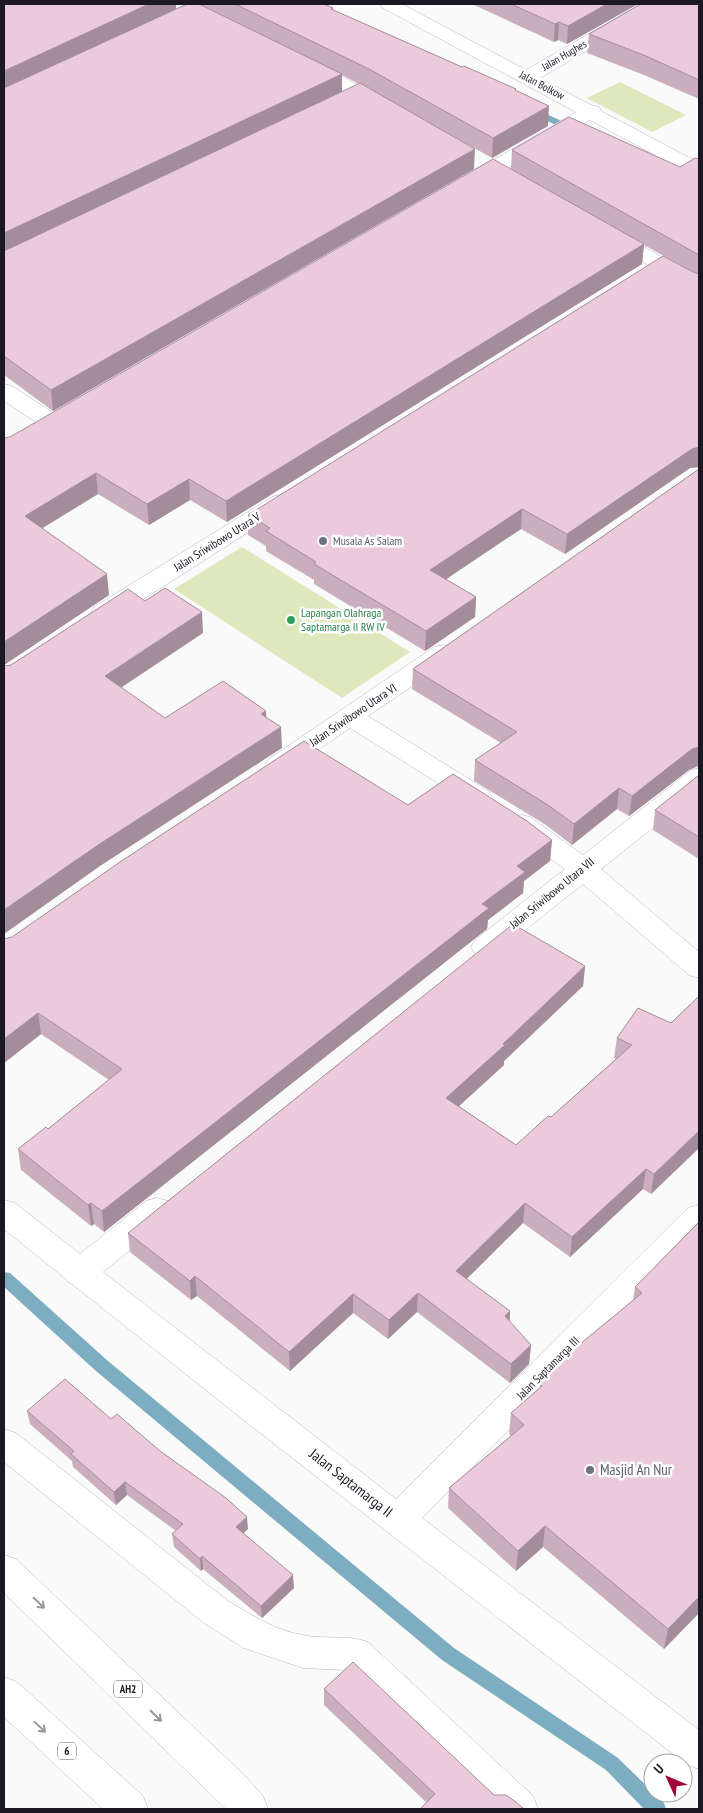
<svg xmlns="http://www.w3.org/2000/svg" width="703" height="1813" viewBox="0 0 703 1813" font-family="'PT Sans Narrow',sans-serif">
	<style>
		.green { fill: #dfe7bd }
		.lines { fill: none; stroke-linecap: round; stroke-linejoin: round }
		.stream { fill: #7dadc0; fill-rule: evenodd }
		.street-casing { stroke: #bcb1cf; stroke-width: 1 }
		.highway-casing { stroke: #bcb1cf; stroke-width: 1 }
		.street { fill: #fff; fill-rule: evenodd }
		.highway { fill: #fff; fill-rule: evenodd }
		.wall { fill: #caaebd; fill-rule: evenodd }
		.shaded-wall { fill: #a48d9a }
		.building { fill: #ebcadc; stroke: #a48d9a }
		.oneway { stroke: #99979c }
		.worship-dot { fill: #6b7280; stroke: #fff; stroke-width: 2 }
		.leisure-dot { fill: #2e9e5b; stroke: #fff; stroke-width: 2 }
		.labels { text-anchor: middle; stroke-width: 5; stroke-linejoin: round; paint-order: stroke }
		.far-street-label { font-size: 11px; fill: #1c1823; stroke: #fff }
		.shield { fill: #fff; stroke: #605d65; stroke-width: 1 }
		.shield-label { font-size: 11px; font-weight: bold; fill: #1c1823 }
		.worship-label { font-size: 12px; fill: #5b616d; stroke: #fff; text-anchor: start }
		.street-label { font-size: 12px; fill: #1c1823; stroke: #fff }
		.leisure-label { font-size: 12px; fill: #27864d; stroke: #fff; text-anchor: start }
		.near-worship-label { font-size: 15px; fill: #5b616d; stroke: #fff; text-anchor: start }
		.near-street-label { font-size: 15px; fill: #1c1823; stroke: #fff }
	</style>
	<rect width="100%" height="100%" fill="#fafafa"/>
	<!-- green -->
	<path class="green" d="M620,82L686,115L652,132L587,98Z
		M242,547L410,652L342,698L174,589Z"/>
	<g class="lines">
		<!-- stream -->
		<path class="stream" d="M533,108L577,128L579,130L574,133L571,132L530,113V109Z
			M4,1272L10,1273L108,1361L454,1648L618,1758L664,1803L666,1809H644L606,1770L442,1660L96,1371L4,1287Z"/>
		<defs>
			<path id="street" d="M380,4H402L526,70L641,4H663L660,8L540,78L591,105L599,107L601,111L699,163V177L692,175L590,120L475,187L468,189L461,187L458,183L461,179L576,112L383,8Z
				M308,60L315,62L390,102L393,106L390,110L383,112L376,110L301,70L299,66L301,62Z
				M611,230L618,232L699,278V292L692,290L604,240L601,236L604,232Z
				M4,384L12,386L61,418L64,423L61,428L53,430L45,428L4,401Z
				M280,495L288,497L292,502L288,507L112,619L103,621L94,619L91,613L94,607L272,497Z
				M443,645L452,647L455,653L452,659L368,716L488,791L492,797L488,803L479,806L470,803L350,728L287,771L278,774L269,771L265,765L269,759L434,647Z
				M699,768V791L601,869L699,952V978L689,975L583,884L495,954L485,957L475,954L471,947L475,940L565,869L512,831L508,824L512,817L521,815L530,817L583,855L690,771Z
				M157,1198L168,1201L172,1210L168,1219L103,1272L396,1499L688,1208L699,1205V1237L422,1518L699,1730V1769L686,1764L250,1425L72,1284L68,1282L66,1279L4,1229V1200L15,1203L80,1254L146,1201Z
				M4,1429L16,1433L228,1601C252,1615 274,1630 302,1635C324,1640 346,1634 368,1642L533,1796L538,1809H494L347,1670L303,1668L244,1648L204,1623L4,1462Z"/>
			<path id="highway" d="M4,1555L16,1559L241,1772L263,1796L268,1809H226L4,1593Z
				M4,1677L17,1682L143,1796L148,1809H103L4,1717Z"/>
		</defs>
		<!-- street casing -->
		<use href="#street" class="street-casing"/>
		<!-- highway casing -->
		<use href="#highway" class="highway-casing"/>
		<!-- street -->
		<use href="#street" class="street"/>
		<!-- highway -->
		<use href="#highway" class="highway"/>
	</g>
	<!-- wall -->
	<path class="wall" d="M4,4H176V9L187,4H324L333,8V10L462,67L516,89V91L548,126L492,158L367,88L474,169L53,411L4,375ZM342,75L359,84L342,92Z
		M472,4H638L567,44L558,40L554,42Z
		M699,4V99L644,75L587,53L589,34Z
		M512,150L680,167L699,159V467L690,468L565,554L521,529L446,579L476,597L475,617L425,651L314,584V580L266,551V546L248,535V515L682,266L644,245L642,264L227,522L190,500L149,525L98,494L42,528L109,595L4,665V438L10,437L511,169Z
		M699,469V767L698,766L689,770L629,816L617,809L572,845L546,825L474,781L475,760L501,743L412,689L413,669Z
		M699,775V859L653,830L655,810Z
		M408,805L552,840L550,861L524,881L523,893L488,920L487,929L104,1232L94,1224L91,1226L21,1170L18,1149L48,1129L109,1080L41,1034L4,1063V939L12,937Z
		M585,966L583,986L504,1061V1065L459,1106L516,1145L551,1117L616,1059L614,1058L617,1038L671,1023L699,996V1149H698L651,1194L643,1189L570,1257L523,1223L467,1279L510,1311V1322L531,1345L529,1364L510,1383L417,1312L388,1339L353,1313L290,1371L197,1296L191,1300L130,1252L128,1233Z
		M699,1222V1613L664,1649L543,1547L516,1571L448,1508L449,1488L511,1436L509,1434L511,1413L540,1388V1384L633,1300L635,1287Z
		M27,1411L111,1419L248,1529L243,1533L294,1588L262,1618L203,1569L201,1571L174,1547L172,1534L176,1531L127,1495L116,1505L73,1467L72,1461L30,1424Z
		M324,1689L494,1795L426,1802L324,1705Z"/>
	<!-- shaded-wall -->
	<path class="shaded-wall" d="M149,4H176V11L4,92V71Z
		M607,4H638L567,44L568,26Z
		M559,22L558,40L554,42L555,24Z
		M342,74V94L4,254V233Z
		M549,106L548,126L492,158L493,138Z
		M475,149L474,169L53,411L51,390Z
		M644,244L642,264L227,522L226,501Z
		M699,447V467L690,468L565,554L567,534L692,449Z
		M96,473L98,494L28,537L25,516Z
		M189,479L190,500L149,525L147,504Z
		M522,509L521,529L430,590V570Z
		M107,574L109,595L4,665V642Z
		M476,597L475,617L425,651L426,631Z
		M202,612L203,633L107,697L105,676Z
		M266,711L267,733L261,714Z
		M281,727L282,748L100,866L4,934V910L98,845Z
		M699,747L698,766L689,770L629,816L632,796L692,749Z
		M619,788L617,809L572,845L574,824Z
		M552,840L550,861L524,881L523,893L488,920L487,929L104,1232L102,1211L482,904L517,866Z
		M585,966L583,986L504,1061V1065L446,1118V1098Z
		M38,1013L41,1034L4,1063V1039Z
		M699,1131V1142L698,1149L651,1194L654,1174Z
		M646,1169L643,1189L570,1257L572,1237Z
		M91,1203L94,1224L91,1226L88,1205Z
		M525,1203L523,1223L455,1290L456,1271Z
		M195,1276L197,1296L191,1300L190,1281Z
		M418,1293L417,1312L388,1339L389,1320Z
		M353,1294V1313L290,1371L289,1352Z
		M510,1311L509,1331L505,1316Z
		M531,1345L529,1364L510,1383L511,1364Z
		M125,1482L127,1495L116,1505L114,1492Z
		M247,1517L248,1529L237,1539L236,1527Z
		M545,1526L543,1547L516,1571L518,1551Z
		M202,1556L203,1569L201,1571L200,1559Z
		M293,1575L294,1588L262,1618L261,1606Z
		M699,1597V1613L664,1649L668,1629Z"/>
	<!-- building -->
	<path class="building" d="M4,4H149L4,71Z
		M187,4H199L342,74L4,233V88Z
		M235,4H324L333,8L331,9L462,67L464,66L516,89L515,90L549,106L493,138L369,69Z
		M511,4H607L568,26L559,22L555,24Z
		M641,4H699V80L646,56L589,34Z
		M360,83L475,149L51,390L4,356V251Z
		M569,117L680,167L695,158L699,159V255L512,150Z
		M493,159L644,244L226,501L189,479L147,504L96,473L25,516L107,574L4,642V438L10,437Z
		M663,256L693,272L699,274V447L692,449L567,534L522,509L430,570L476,597L426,631L314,564L316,562L266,531L270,528L248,515Z
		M699,469V747L692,749L632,796L619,788L574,824L548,805L475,760L517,732L413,669Z
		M165,588L202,612L105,676L165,718L223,681L266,711L261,714L281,727L98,845L4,910V666L11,665L128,589L145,601Z
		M304,741L408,805L453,774L527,821L552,840L517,866L525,872L482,904L489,908L102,1211L91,1203L88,1205L18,1149L46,1127L48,1129L122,1069L38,1013L4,1039V939L12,937L120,862Z
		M699,775V837L655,810Z
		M513,924L585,966L503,1044L505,1045L446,1098L516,1145L548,1116L551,1117L632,1045L617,1038L638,1008L671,1023L699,996V1131L654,1174L646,1169L572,1237L525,1203L456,1271L510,1311L505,1316L531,1345L511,1364L418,1293L389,1320L353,1294L289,1352L195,1276L190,1281L128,1233Z
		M699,1222V1597L668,1629L545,1526L518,1551L449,1488L524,1425L511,1413L542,1386L540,1384L569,1353L642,1293L635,1287Z
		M65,1379L111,1419L117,1414L160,1451L226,1498L247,1517L236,1527L293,1575L261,1606L202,1556L200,1559L172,1534L183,1524L125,1482L114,1492L71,1454L74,1451L27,1411Z
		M353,1662L494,1795H506L516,1802L524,1809H420L435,1794L324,1689Z"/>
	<!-- one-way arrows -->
	<defs><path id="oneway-shaft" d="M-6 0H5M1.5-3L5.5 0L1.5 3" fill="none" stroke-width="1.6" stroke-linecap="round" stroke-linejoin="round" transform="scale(1.25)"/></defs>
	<g class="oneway">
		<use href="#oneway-shaft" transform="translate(39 1603) rotate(44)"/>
		<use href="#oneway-shaft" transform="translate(156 1716) rotate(44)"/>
		<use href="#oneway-shaft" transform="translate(40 1727) rotate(43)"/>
	</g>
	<!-- markers -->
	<g class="worship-dot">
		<circle cx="323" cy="541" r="5"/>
		<circle cx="590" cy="1470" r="5"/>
	</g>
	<circle class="leisure-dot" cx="291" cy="620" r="5"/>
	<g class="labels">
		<!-- far-street labels -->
		<g class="far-street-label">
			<text transform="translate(564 55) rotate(-30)" y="4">Jalan Hughes</text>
			<text transform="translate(542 85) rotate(28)" y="4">Jalan Bolkow</text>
		</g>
		<!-- shield labels -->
		<g class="shield">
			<rect x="114" y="1680.5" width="28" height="17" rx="4"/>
			<rect x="58" y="1742.5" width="18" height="17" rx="4"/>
		</g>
		<g class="shield-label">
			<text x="128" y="1693">AH2</text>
			<text x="67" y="1755">6</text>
		</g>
		<!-- worship labels -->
		<g class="worship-label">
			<text x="333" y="545">Musala As Salam</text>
		</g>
		<!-- street labels -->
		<g class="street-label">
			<text transform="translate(217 542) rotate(-32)" y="4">Jalan Sriwibowo Utara V</text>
			<text transform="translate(353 715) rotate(-34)" y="4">Jalan Sriwibowo Utara VI</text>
			<text transform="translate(552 893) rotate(-39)" y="4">Jalan Sriwibowo Utara VII</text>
			<text transform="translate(548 1368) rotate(-45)" y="4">Jalan Saptamarga III</text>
		</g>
		<!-- leisure labels -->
		<g class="leisure-label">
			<text x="301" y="617">Lapangan Olahraga<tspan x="301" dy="14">Saptamarga II RW IV</tspan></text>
		</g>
		<!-- near-worship labels -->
		<g class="near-worship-label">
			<text x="600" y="1475">Masjid An Nur</text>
		</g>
		<!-- near-street labels -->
		<g class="near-street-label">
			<text transform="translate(351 1483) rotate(38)" y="5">Jalan Saptamarga II</text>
		</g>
	</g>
	<!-- border -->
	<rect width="703" height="1813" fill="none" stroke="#1c1823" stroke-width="10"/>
	<!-- north arrow -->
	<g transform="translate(668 1778) rotate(314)"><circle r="24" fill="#ffffff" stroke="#a4a3a7"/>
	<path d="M0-4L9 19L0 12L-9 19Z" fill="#a0003c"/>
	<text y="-8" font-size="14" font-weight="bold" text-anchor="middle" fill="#1c1823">U</text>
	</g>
</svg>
